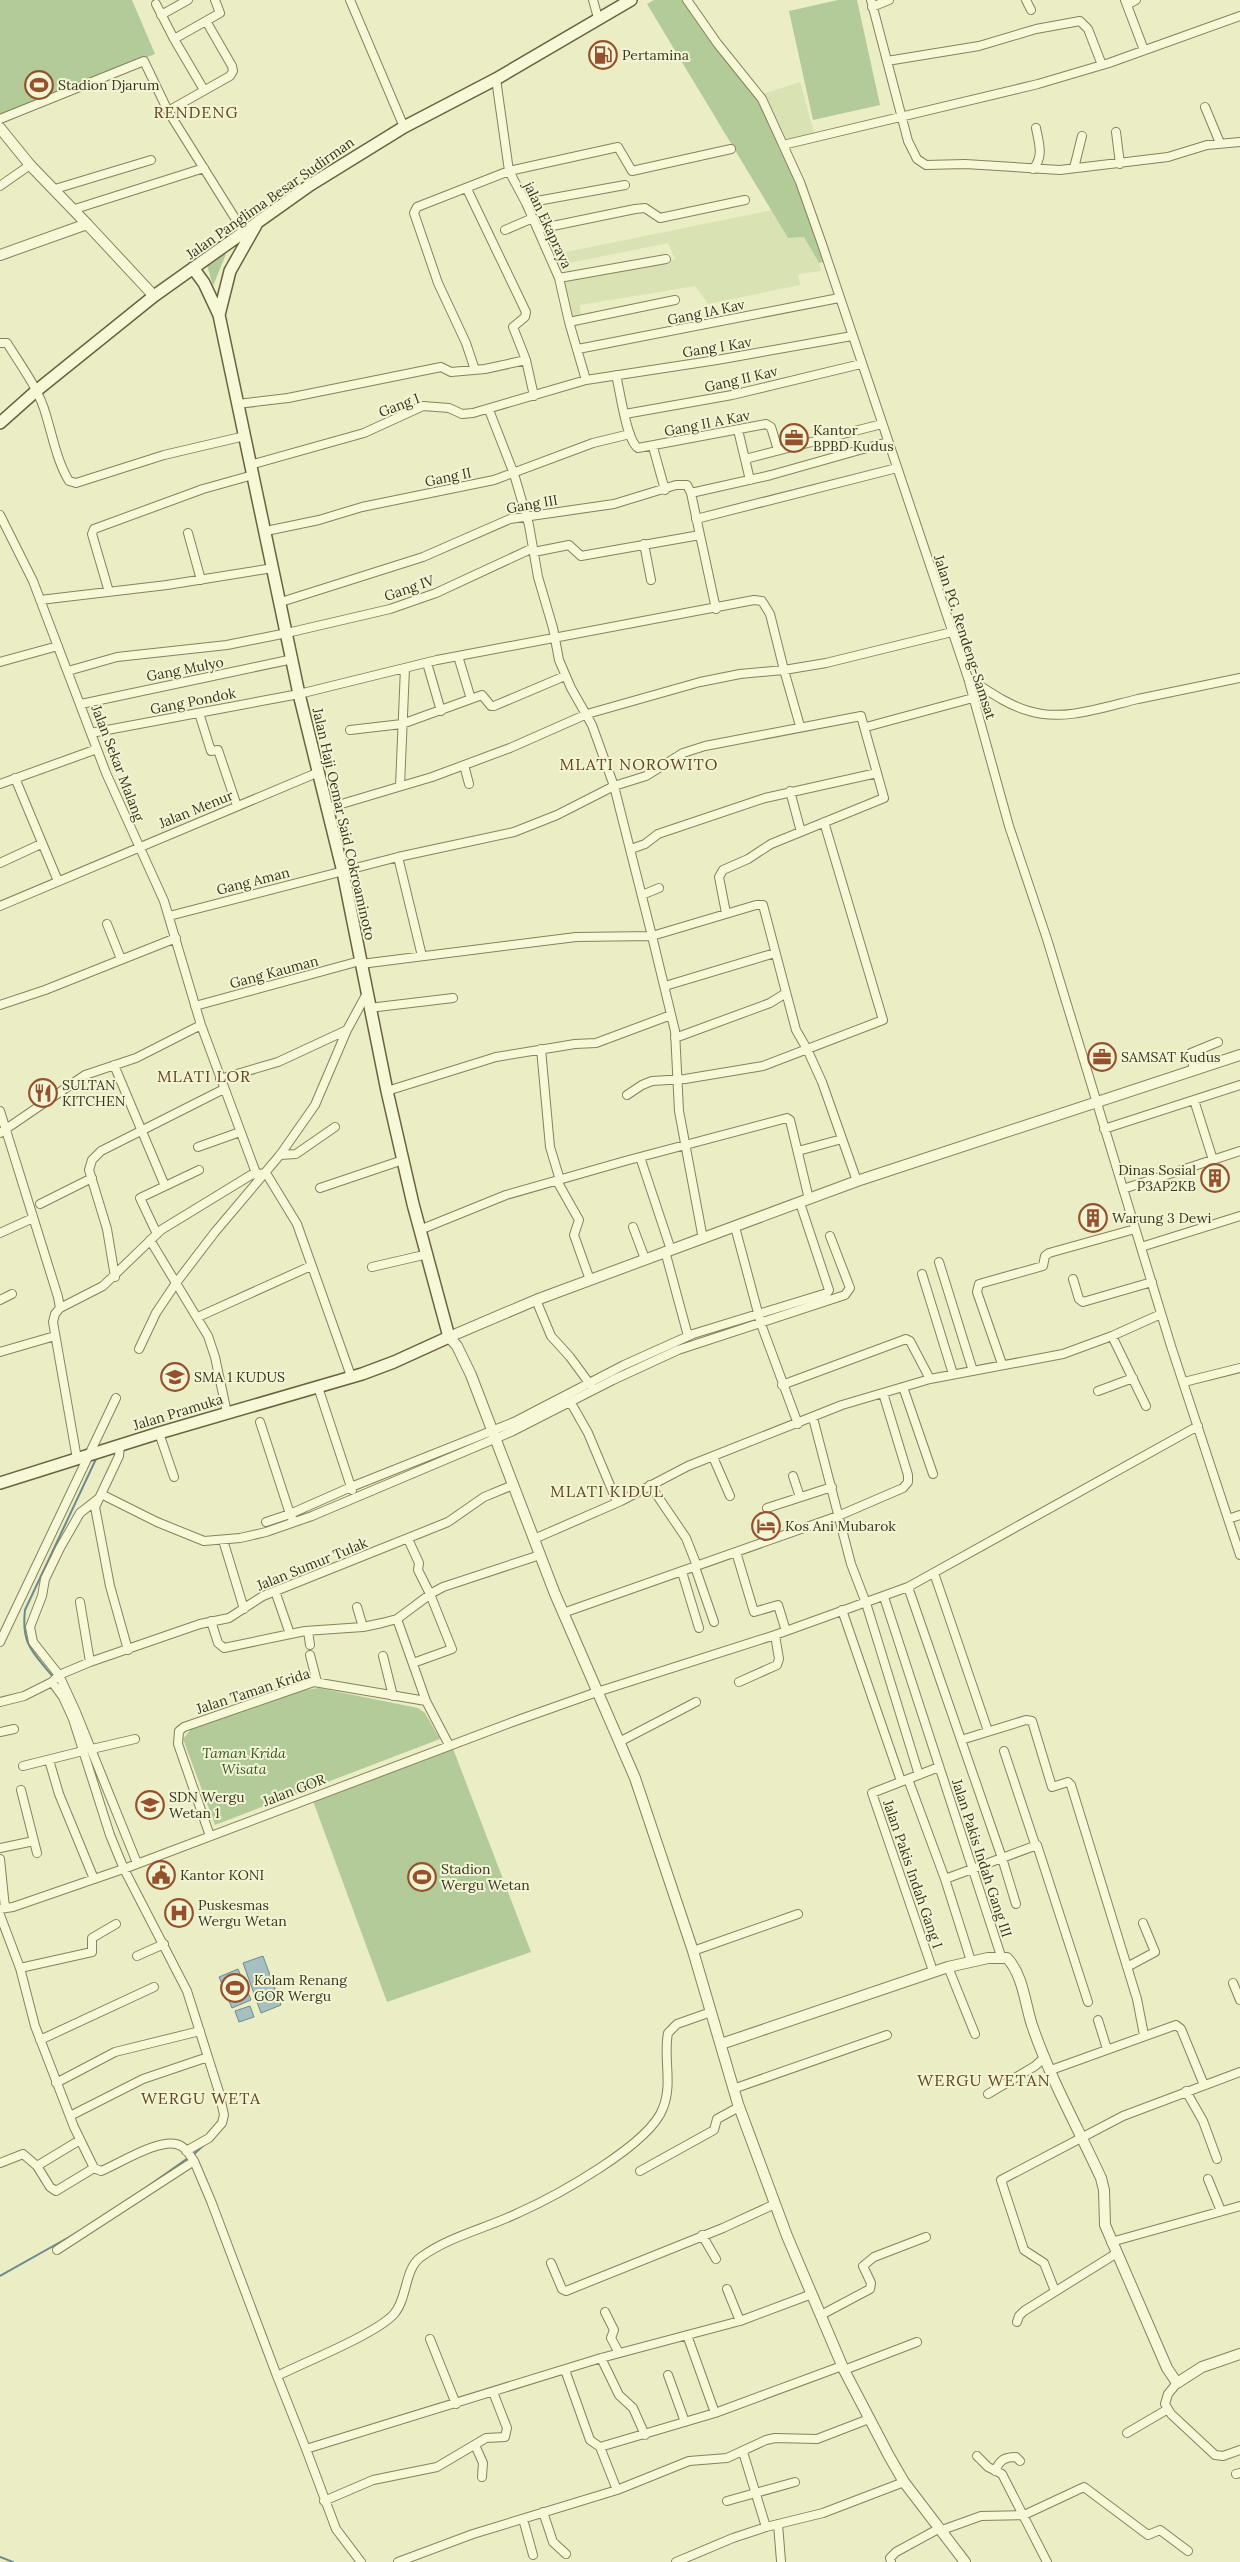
<svg xmlns="http://www.w3.org/2000/svg" width="1240" height="2562" viewBox="0 0 1240 2562" font-family="Lora,serif">
	<style>
		.farmland { fill: #d9e2b2 }
		.green { fill: #b3cb99 }
		.water { fill: #a6bfc0; stroke: #6d8b8e }
		.lines { fill: none; stroke-linecap: round; stroke-linejoin: round }
		.stream { stroke: #6d8b8e; stroke-width: 2 }
		.minor-casing { stroke: #87825b; stroke-width: 10 }
		.tertiary-casing { stroke: #87825b; stroke-width: 12 }
		.secondary-casing { stroke: #69633e; stroke-width: 14 }
		.minor { stroke: #f6f8d8; stroke-width: 8 }
		.tertiary { stroke: #f6f8d8; stroke-width: 10 }
		.secondary { stroke: #f6f8d8; stroke-width: 11 }
		.labels { text-anchor: middle; stroke-width: 4; stroke-linejoin: round; paint-order: stroke }
		.poi-label { font-size: 14px; fill: #38341f; stroke: #f2f5d4; text-anchor: start }
		.street-label { font-size: 14px; fill: #38341f; stroke: #f2f5d4 }
		.park-label { font-size: 14px; font-style: italic; fill: #385426; stroke: #f2f5d4 }
		.quarter-label { font-size: 16px; letter-spacing: 1px; fill: #63461f; stroke: #f2f5d4 }
	</style>
	<rect width="100%" height="100%" fill="#ebedc4"/>
	<!-- farmland -->
	<path class="farmland" d="M800,82L815,136L784,144L763,94Z
		M772,210L788,238L804,237L819,263L821,271L798,274L800,285L708,304L695,286L580,305L581,316L572,317L564,282L675,259L668,243L559,265L556,254Z"/>
	<!-- green -->
	<path class="green" d="M0,0H132L155,54L0,115Z
		M654,0H687L751,84L783,145L828,261L819,263L804,237L788,238L647,4Z
		M838,0H857L880,105L813,120L789,11Z
		M223,251L226,254L213,286L207,265Z
		M319,1688L418,1708L425,1713L440,1739L215,1825L183,1739L191,1729L200,1725L305,1690Z
		M452,1746L531,1952L387,2002L313,1801Z"/>
	<!-- water -->
	<path class="water" d="M263,1956L281,2005L261,2013L243,1963Z
		M238,1969L251,2000L232,2008L219,1977Z
		M250,2006L254,2017L239,2022L235,2011Z"/>
	<g class="lines">
		<!-- stream -->
		<path class="stream" d="M54,1678C33,1652 21,1645 25,1610L96,1459
			M192,2156L205,2144
			M137,2194L188,2158
			M0,2276L80,2231
			M0,2557L13,2562"/>
		<defs>
			<path id="minor" d="M350,0L404,127
				M593,0L598,18
				M687,0L717,43L762,99L800,182L822,244L968,678L1009,826L1047,939L1171,1346L1240,1555
				M871,0L908,141L917,159L926,165L965,164L1060,170L1168,157L1207,145L1240,142
				M1026,0L1031,10
				M1125,0L1144,50
				M156,4L174,39L206,21L232,66L233,71L230,76L168,111
				M1127,5L1136,0
				M872,7L889,0
				M161,15L188,0
				M206,21L220,13L215,0
				M174,39L204,90
				M887,61L979,46L1036,29L1080,21L1088,29L1102,65
				M496,79L509,171L526,203L559,278L569,322L586,380
				M1205,107L1220,143
				M0,119L144,61L168,111L243,231
				M1116,132L1120,164
				M783,145L1038,84L1109,63L1240,16
				M1074,168L1082,136
				M1033,169C1044,157 1039,143 1036,128
				M0,186L30,165
				M55,189L151,160
				M467,189L526,312L525,317L513,327L526,360L534,396
				M526,203L625,185
				M75,209L204,168
				M538,229L635,209L645,208L660,218L745,200
				M505,230L533,218
				M559,278L666,259
				M569,322L675,300
				M0,343H7C21,366 39,389 46,415C53,438 57,461 69,481L76,483L164,455L245,436
				M578,349L839,298
				M475,370L466,343L438,283L414,213L417,207L509,171L618,147L632,171L731,149
				M616,375C620,390 626,440 638,448L766,424L771,427L778,450
				M238,404L288,398L441,367L451,372L485,369L526,360
				M625,414L732,395L861,364
				M738,430L750,480
				M653,447L665,490
				M745,459L882,424
				M250,465L364,433L423,406L449,408L462,414L473,413L586,380L717,360L852,336
				M691,493L771,475L888,442
				M0,515L33,581L106,773L164,901L201,1025L256,1173
				M696,519L897,468
				M266,531L319,520L362,507L494,480L593,443L630,434
				M188,533L201,580
				M644,544L651,580
				M534,552L569,545L581,556L700,535L716,609
				M109,592L92,534L94,529L203,489L253,475
				M40,600L167,585L273,568
				M281,602L423,557L510,519L614,504L676,485H687L691,493L700,535
				M458,656L471,699
				M0,662L58,646
				M427,663L441,711
				M68,671L117,657L227,645L287,633L390,609L436,593L533,548
				M968,678C987,690 1007,705 1029,711C1063,722 1104,707 1138,699C1172,692 1206,685 1240,678
				M81,704L293,659
				M199,713L211,751L218,750L237,806
				M866,727L973,698
				M350,730L402,724L482,695L491,706H494L565,676
				M91,733L299,694L437,660L754,600L762,601L770,614L784,670L826,663L952,632
				M464,765L469,784
				M15,778L58,881
				M0,784L97,749
				M400,786L405,668
				M790,791L801,832
				M328,808L432,777L510,748L587,714L700,682L740,674L784,670L800,726
				M631,849L645,844L658,834L765,798L877,773
				M398,857L422,956
				M0,863L41,844
				M642,895L659,888
				M0,906L319,772
				M169,916L398,857L514,832L557,815L614,786L646,776L683,753L705,746L861,716L884,798L771,844L748,859L723,870L719,877L726,913
				M107,924L121,959
				M361,964L576,937L652,936L614,786L592,725L571,688L559,660L553,628L538,577L529,525L514,474L489,410
				M665,986L775,953
				M0,1005L45,990L176,938
				M195,1006L360,961
				M369,1008L453,998
				M675,1038L770,1003L786,993
				M541,1049L550,1147L560,1180
				M114,1065L165,1186
				M1194,1070L1191,1053L1218,1042
				M220,1079L278,1062L347,1030
				M387,1091L496,1057L575,1044L596,1043L671,1015
				M627,1095L642,1085L652,1081L685,1079L763,1066L883,1020L824,822
				M1194,1100L1213,1160
				M0,1111L58,1297L60,1308L55,1314L53,1322L77,1459
				M1104,1129L1240,1085
				M0,1133L85,1075L136,1058L201,1025
				M198,1147L240,1132
				M798,1151L842,1139
				M280,1155L296,1154L335,1127
				M640,1157L671,1250
				M557,1181L579,1220L574,1235L590,1280
				M320,1188L403,1160
				M1123,1189L1240,1151
				M40,1204L92,1178
				M633,1227L645,1259
				M735,1227L761,1324L798,1424
				M422,1229L506,1195L625,1161L787,1118L790,1120L809,1199
				M0,1233L33,1218
				M157,1234L140,1198L199,1170
				M703,1239L679,1111L675,1031L652,936L756,905H763L796,1030L807,1049L822,1082L857,1181
				M150,1240L208,1336L215,1357L227,1413
				M1141,1247L1240,1216
				M665,1251L688,1336
				M939,1262L973,1371
				M372,1267L428,1254
				M922,1274L953,1374
				M115,1277L107,1229L89,1170L92,1160L101,1151L224,1089
				M1073,1279L1079,1299L1083,1302L1152,1282
				M0,1300L12,1294
				M536,1300L551,1336L570,1357L592,1387
				M60,1308L103,1286L161,1230L251,1175L266,1173L297,1224L351,1376
				M198,1317L311,1266
				M1112,1336L1146,1406
				M139,1349L156,1313L176,1283L215,1232L280,1155L315,1105L347,1030L366,995
				M0,1352L55,1336
				M1002,1364L977,1292L979,1284L1043,1266L1045,1256L1049,1253L1135,1229
				M1184,1382L1240,1368
				M782,1385L906,1339L910,1341L930,1379
				M318,1387L351,1487L514,1422L624,1365L693,1334L827,1293L829,1290L800,1203
				M903,1387L933,1474
				M1098,1391L1133,1378
				M571,1403L588,1433L617,1502
				M813,1418L851,1564L866,1603L919,1775
				M260,1422L290,1514L266,1522
				M159,1433L174,1477
				M120,1445L119,1456L95,1507L110,1586L128,1650
				M713,1457L730,1496
				M793,1476L800,1497
				M650,1485L686,1538L697,1566
				M101,1494L157,1522L204,1541L240,1538L266,1532L312,1516L511,1432L613,1380L678,1350L845,1295L850,1288L830,1236
				M98,1499L80,1513L60,1548L45,1579L42,1596L30,1627L33,1642L59,1675L76,1712L137,1863
				M767,1508L832,1487
				M292,1518L290,1514L351,1487L352,1490
				M1228,1519L1240,1515
				M408,1539L419,1563L418,1570L430,1594L452,1649L413,1663
				M534,1539L621,1501L688,1466L842,1405L930,1379L1063,1354L1112,1336L1161,1314
				M223,1540L244,1609
				M736,1552L754,1612L778,1605L786,1631
				M695,1567L714,1622
				M682,1572L699,1628
				M934,1573L988,1731
				M908,1587L1002,1858L1037,1845L1088,2002
				M275,1591L290,1634
				M884,1597L1001,1956
				M80,1602L90,1662
				M357,1607L363,1627
				M842,1610L901,1781
				M563,1613L838,1516L903,1488L908,1482V1475L883,1393
				M397,1619L426,1701
				M211,1621L218,1643L224,1648L305,1631L363,1627L382,1623L397,1619L432,1593L443,1587L540,1555
				M308,1631L310,1645
				M0,1642L116,1398
				M310,1655L317,1682
				M383,1656L393,1696
				M52,1682L63,1697L73,1719L110,1835L124,1869L187,1991L219,2092L224,2115L222,2123L209,2138L186,2151
				M739,1682L777,1665L779,1659L775,1635
				M0,1702L24,1696L52,1682L59,1675L90,1662L200,1624L229,1618L263,1596L448,1522L484,1497L513,1485
				M0,1732L14,1729
				M961,1740L1026,1720L1032,1721L1052,1787L1068,1782L1071,1785L1137,1999L1144,2035
				M621,1741L696,1702
				M92,1749L135,1739
				M1004,1751L1035,1844
				M49,1760L59,1794L94,1879
				M23,1766L83,1751
				M908,1779L945,1879
				M21,1790L37,1853
				M210,1836L178,1744L179,1731L184,1727L314,1682L426,1701L449,1745
				M0,1848L34,1841
				M0,1859L5,1908
				M0,1909L13,1907L129,1867L518,1720L597,1692L775,1635L908,1587L1198,1426
				M0,1915L20,1968L35,2026L74,2127L94,2168L101,2171C119,2164 163,2135 181,2146C187,2149 190,2156 194,2161L57,2250
				M693,1951L798,1914
				M137,1956L164,1944
				M971,1961L945,1879L1002,1858L1016,1904
				M948,1967L975,2034
				M1127,1967L1155,1952L1143,1923
				M20,1968L92,1952V1938L116,1924
				M933,1971L872,1793L939,1767
				M1233,1983L1240,2000
				M711,2012L677,2024L668,2033C663,2058 673,2083 663,2108C650,2145 554,2197 518,2213C487,2228 450,2236 421,2257C404,2269 408,2298 394,2314C376,2334 305,2362 277,2376L306,2449L601,2358L740,2321L812,2294
				M1098,2020L1107,2049
				M40,2040L154,1987
				M1051,2070L1176,2025L1181,2029L1204,2085
				M56,2083L115,2052L200,2031
				M733,2089L887,2035
				M1186,2091L1203,2121L1217,2159
				M988,2094L1035,2066L1045,2057
				M70,2116L143,2079L208,2057
				M194,2161L211,2201L277,2376
				M0,2163L23,2154L37,2166L80,2140
				M37,2166L50,2187L56,2191L94,2168
				M640,2171L714,2130L717,2119L739,2107
				M1208,2179L1221,2211
				M702,2235L716,2259
				M1111,2242L1240,2206
				M551,2263L562,2289L566,2291L723,2228L775,2204
				M727,2289L740,2321
				M1055,2291L1044,2263L1024,2250L1001,2180L1123,2116L1240,2072
				M605,2312L614,2330L611,2338L619,2353
				M821,2315L870,2289L871,2283L863,2266L874,2257L926,2237
				M1017,2322L1019,2316L1024,2311L1117,2253
				M687,2335L715,2413
				M430,2339L456,2404
				M601,2358L619,2395L633,2408L645,2435
				M565,2370L590,2440L600,2447L715,2413L842,2366
				M844,2370L917,2342
				M668,2375L685,2422
				M1177,2383L1168,2394L1165,2404L1171,2414L1215,2455L1223,2456L1240,2450
				M1127,2433L1168,2409
				M475,2445L483,2463L482,2477
				M600,2447L617,2490
				M306,2449L336,2529L361,2562
				M743,2452L766,2527
				M977,2456L988,2467L1002,2474L1047,2562
				M995,2471C1000,2460 1004,2457 1016,2457L1020,2461
				M1236,2474L1240,2473
				M324,2501L373,2480L437,2467L486,2438L505,2437L507,2428L493,2392
				M727,2501L795,2482
				M543,2512L553,2542L566,2554
				M523,2519L533,2555
				M778,2524L781,2561
				M942,2530L981,2516L1024,2515L1084,2487L1148,2535L1160,2530L1188,2551
				M398,2562L473,2534L617,2490L689,2461L727,2458L766,2440L775,2438L817,2439L869,2419
				M676,2562L733,2538L766,2527L823,2513L904,2482
				M891,2562L890,2558L896,2552L940,2528"/>
			<path id="tertiary" d="M0,128L30,165L87,224
				M0,255L87,224L154,296
				M721,2044L948,1967L988,1958H1007C1024,1976 1025,2006 1033,2028C1051,2080 1078,2128 1101,2178L1104,2190L1105,2225L1167,2368L1177,2383L1202,2367L1240,2354
				M965,2562L904,2482L889,2456L844,2370L787,2236L738,2104L693,1951L635,1778L555,1594L471,1375L457,1346L449,1337L536,1300L857,1181L1240,1055"/>
			<path id="secondary" d="M193,268L204,283L219,315L299,694L343,872L387,1091L413,1204L449,1337
				M219,315L230,271L256,225
				M0,423L36,391L154,296L310,185L404,127L496,79L631,0
				M0,1483L159,1433L362,1374L394,1362L449,1337"/>
		</defs>
		<!-- minor casing -->
		<use href="#minor" class="minor-casing"/>
		<!-- tertiary casing -->
		<use href="#tertiary" class="tertiary-casing"/>
		<!-- secondary casing -->
		<use href="#secondary" class="secondary-casing"/>
		<!-- minor -->
		<use href="#minor" class="minor"/>
		<!-- tertiary -->
		<use href="#tertiary" class="tertiary"/>
		<!-- secondary -->
		<use href="#secondary" class="secondary"/>
	</g>
	<!-- icons -->
	<defs>
		<symbol id="fuel-ring" viewBox="-11 -11 22 22"><circle r="9.5" fill="#f2f5d4" stroke="#95512d" stroke-width="1.5"/><path d="M-5.5-6h7V0h2V4h1.3V-2.5L3-4.5l.8-.8L6-3V5H2.5V1h-1V6h-7ZM-4.2-4.7v3.2H.2V-4.7Z" fill="#95512d"/></symbol>
		<symbol id="stadium-ring" viewBox="-11 -11 22 22"><circle r="9.5" fill="#f2f5d4" stroke="#95512d" stroke-width="1.5"/><path d="M0-5a6.5 5 0 1 0 0 10a6.5 5 0 1 0 0-10ZM-3.5-1.8h7v3.6h-7Z" fill="#95512d"/></symbol>
		<symbol id="office-ring" viewBox="-11 -11 22 22"><circle r="9.5" fill="#f2f5d4" stroke="#95512d" stroke-width="1.5"/><path d="M-6-3h4V-5.5h4V-3h4V5H-6ZM-1-4.5V-3h2v-1.5ZM-6 0V1H6V0Z" fill="#95512d"/></symbol>
		<symbol id="restaurant-ring" viewBox="-11 -11 22 22"><circle r="9.5" fill="#f2f5d4" stroke="#95512d" stroke-width="1.5"/><path d="M-5-6h1v4h1v-4h1v4h1v-4h1v5L-1.5 .5V6h-2V.5L-5-1ZM5-6V6H3V1.5H1.5Q1.5-4 5-6Z" fill="#95512d"/></symbol>
		<symbol id="building-ring" viewBox="-11 -11 22 22"><circle r="9.5" fill="#f2f5d4" stroke="#95512d" stroke-width="1.5"/><path d="M-4-6H4V6H1V3H-1V6H-4ZM-2.5-4.3h1.7v1.8h-1.7ZM.8-4.3h1.7v1.8H.8ZM-2.5-1h1.7V.8h-1.7ZM.8-1h1.7V.8H.8Z" fill="#95512d"/></symbol>
		<symbol id="school-ring" viewBox="-11 -11 22 22"><circle r="9.5" fill="#f2f5d4" stroke="#95512d" stroke-width="1.5"/><path d="M0-5L7-2L0 1L-7-2ZM-4 1L0 2.5L4 1V4Q0 6-4 4Z" fill="#95512d"/></symbol>
		<symbol id="hotel-ring" viewBox="-11 -11 22 22"><circle r="9.5" fill="#f2f5d4" stroke="#95512d" stroke-width="1.5"/><path d="M-6-4.5h1.5V1H6V5H4.5V3h-9V5H-6ZM-4 0a1.8 1.8 0 1 1 3.6 0ZM.5 0V-2.5h3Q6-2.5 6 0Z" fill="#95512d"/></symbol>
		<symbol id="civic-ring" viewBox="-11 -11 22 22"><circle r="9.5" fill="#f2f5d4" stroke="#95512d" stroke-width="1.5"/><path d="M-.6-6.5H3V-4.5H.6V-3L4-1V1h2V6H-6V1h2V-1L-.6-3ZM-1.2 2.5V6h2.4V2.5Z" fill="#95512d"/></symbol>
		<symbol id="hospital-ring" viewBox="-11 -11 22 22"><circle r="9.5" fill="#f2f5d4" stroke="#95512d" stroke-width="1.5"/><path d="M-5-5h3v3.5h4V-5h3V5h-3V1.5h-4V5h-3Z" fill="#95512d"/></symbol>
	</defs>
	<g fill-rule="evenodd">
		<use href="#fuel-ring" x="587" y="39" width="32" height="32"/>
		<use href="#stadium-ring" x="23" y="69" width="32" height="32"/>
		<use href="#office-ring" x="778" y="422" width="32" height="32"/>
		<use href="#office-ring" x="1086" y="1041" width="32" height="32"/>
		<use href="#restaurant-ring" x="27" y="1077" width="32" height="32"/>
		<use href="#building-ring" x="1199" y="1162" width="32" height="32"/>
		<use href="#building-ring" x="1077" y="1202" width="32" height="32"/>
		<use href="#school-ring" x="159" y="1361" width="32" height="32"/>
		<use href="#hotel-ring" x="750" y="1510" width="32" height="32"/>
		<use href="#school-ring" x="134" y="1789" width="32" height="32"/>
		<use href="#civic-ring" x="145" y="1859" width="32" height="32"/>
		<use href="#stadium-ring" x="406" y="1861" width="32" height="32"/>
		<use href="#hospital-ring" x="163" y="1897" width="32" height="32"/>
		<use href="#stadium-ring" x="219" y="1972" width="32" height="32"/>
	</g>
	<g class="labels">
		<!-- poi labels -->
		<g class="poi-label">
			<text x="622" y="60">Pertamina</text>
			<text x="58" y="90">Stadion Djarum</text>
			<text x="813" y="435">Kantor<tspan x="813" dy="16">BPBD Kudus</tspan></text>
			<text x="1121" y="1062">SAMSAT Kudus</text>
			<text x="62" y="1090">SULTAN<tspan x="62" dy="16">KITCHEN</tspan></text>
			<text x="1196" y="1175" text-anchor="end">Dinas Sosial<tspan x="1196" dy="16">P3AP2KB</tspan></text>
			<text x="1112" y="1223">Warung 3 Dewi</text>
			<text x="194" y="1382">SMA 1 KUDUS</text>
			<text x="785" y="1531">Kos Ani Mubarok</text>
			<text x="169" y="1802">SDN Wergu<tspan x="169" dy="16">Wetan 1</tspan></text>
			<text x="441" y="1874">Stadion<tspan x="441" dy="16">Wergu Wetan</tspan></text>
			<text x="180" y="1880">Kantor KONI</text>
			<text x="198" y="1910">Puskesmas<tspan x="198" dy="16">Wergu Wetan</tspan></text>
			<text x="254" y="1985">Kolam Renang<tspan x="254" dy="16">GOR Wergu</tspan></text>
		</g>
		<!-- street labels -->
		<g class="street-label">
			<text transform="translate(270 198) rotate(-35)" y="5">Jalan Panglima Besar Sudirman</text>
			<text transform="translate(548 225) rotate(65)" y="5">jalan Ekapraya</text>
			<text transform="translate(706 312) rotate(-12)" y="5">Gang IA Kav</text>
			<text transform="translate(717 347) rotate(-9)" y="5">Gang I Kav</text>
			<text transform="translate(741 379) rotate(-13)" y="5">Gang II Kav</text>
			<text transform="translate(399 405) rotate(-21)" y="5">Gang I</text>
			<text transform="translate(707 423) rotate(-11)" y="5">Gang II A Kav</text>
			<text transform="translate(448 477) rotate(-12)" y="5">Gang II</text>
			<text transform="translate(532 504) rotate(-10)" y="5">Gang III</text>
			<text transform="translate(409 588) rotate(-19)" y="5">Gang IV</text>
			<text transform="translate(965 637) rotate(72)" y="5">Jalan PG. Rendeng-Samsat</text>
			<text transform="translate(185 669) rotate(-11)" y="5">Gang Mulyo</text>
			<text transform="translate(193 701) rotate(-11)" y="5">Gang Pondok</text>
			<text transform="translate(118 763) rotate(69)" y="5">Jalan Sekar Malang</text>
			<text transform="translate(196 809) rotate(-22)" y="5">Jalan Menur</text>
			<text transform="translate(344 824) rotate(77)" y="5">Jalan Haji Oemar Said Cokroaminoto</text>
			<text transform="translate(253 881) rotate(-14)" y="5">Gang Aman</text>
			<text transform="translate(274 972) rotate(-15)" y="5">Gang Kauman</text>
			<text transform="translate(178 1412) rotate(-17)" y="5">Jalan Pramuka</text>
			<text transform="translate(312 1564) rotate(-22)" y="5">Jalan Sumur Tulak</text>
			<text transform="translate(253 1691) rotate(-18)" y="5">Jalan Taman Krida</text>
			<text transform="translate(294 1790) rotate(-21)" y="5">Jalan GOR</text>
			<text transform="translate(982 1858) rotate(72)" y="5">Jalan Pakis Indah Gang III</text>
			<text transform="translate(913 1874) rotate(71)" y="5">Jalan Pakis Indah Gang I</text>
		</g>
		<!-- park labels -->
		<g class="park-label">
			<text x="244" y="1758">Taman Krida<tspan x="244" dy="16">Wisata</tspan></text>
		</g>
		<!-- quarter labels -->
		<g class="quarter-label">
			<text x="196" y="118">RENDENG</text>
			<text x="639" y="770">MLATI NOROWITO</text>
			<text x="204" y="1082">MLATI LOR</text>
			<text x="607" y="1497">MLATI KIDUL</text>
			<text x="984" y="2086">WERGU WETAN</text>
			<text x="201" y="2104">WERGU WETA</text>
		</g>
	</g>
</svg>
